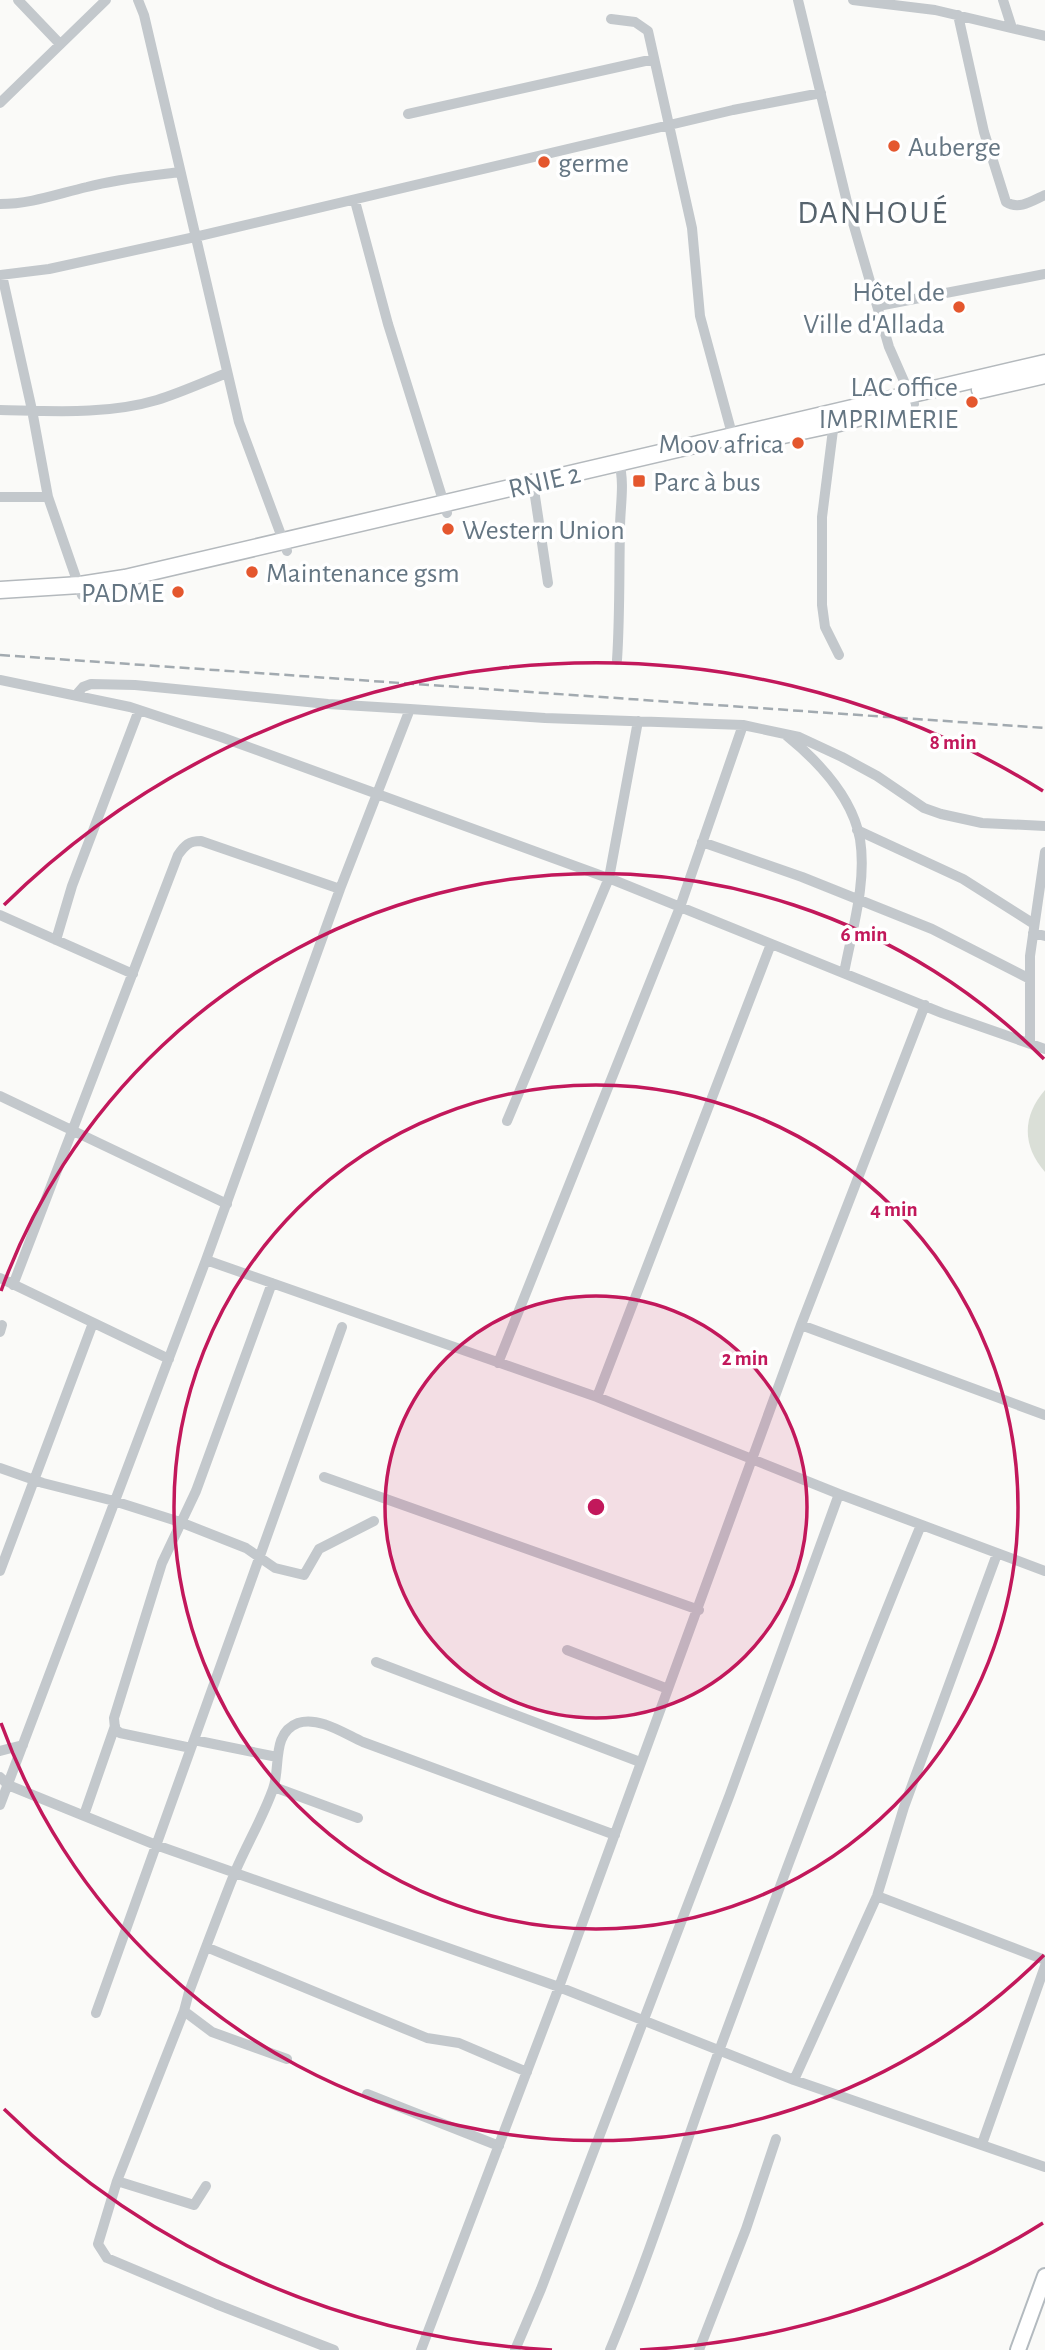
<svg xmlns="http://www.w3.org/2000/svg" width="1045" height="2350" viewBox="0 0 1045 2350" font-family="'Alegreya Sans',sans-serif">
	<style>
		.green { fill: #dadfd7 }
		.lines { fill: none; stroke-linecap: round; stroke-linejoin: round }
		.secondary-casing { stroke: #b3babf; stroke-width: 18 }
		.trunk-casing { stroke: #b4b9bd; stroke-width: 19 }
		.minor { stroke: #c3c8cc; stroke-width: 10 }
		.secondary { stroke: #fff; stroke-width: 14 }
		.trunk { stroke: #fff; stroke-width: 16 }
		.rail { stroke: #a2aab0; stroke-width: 2.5; stroke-dasharray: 10 5; stroke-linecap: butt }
		.ring { fill: none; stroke: #c2185b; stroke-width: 3.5 }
		.poi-dot { fill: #e4572e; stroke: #fff; stroke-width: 2.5 }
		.labels { text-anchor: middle; stroke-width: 7; stroke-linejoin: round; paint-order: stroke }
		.poi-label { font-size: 28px; fill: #657683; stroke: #fff; text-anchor: start }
		.street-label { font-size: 28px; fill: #657683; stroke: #fff }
		.quarter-label { font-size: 32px; letter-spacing: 2px; fill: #57646e; stroke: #fff }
		.centre { fill: #c2185b; stroke: #fff; stroke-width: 3.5 }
		.ring-label { font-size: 21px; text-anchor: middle; font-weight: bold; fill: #c2185b; stroke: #fff; stroke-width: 7; stroke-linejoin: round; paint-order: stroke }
	</style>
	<rect width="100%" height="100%" fill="#fafaf8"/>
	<!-- green -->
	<path class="green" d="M1045,1090V1172C1022,1146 1022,1116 1045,1090Z"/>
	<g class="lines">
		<defs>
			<path id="secondary" d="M1018,2350L1045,2276"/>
			<path id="trunk" d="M980,390L1045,375
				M751,442L835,424L903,406
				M0,590L80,585L125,578L1045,363"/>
		</defs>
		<!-- secondary casing -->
		<use href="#secondary" class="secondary-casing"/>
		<!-- trunk casing -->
		<use href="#trunk" class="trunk-casing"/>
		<!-- minor -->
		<path class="minor" d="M18,0L60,44
			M138,0L144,15L239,422L287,551
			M798,0L847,202L889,347L914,404
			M853,0L935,10L1045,36
			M1003,0L1012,28
			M958,15L984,132L1006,202C1019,210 1032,201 1045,195
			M611,19L635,22L648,31L692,228L700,316L735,445
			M0,103L106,0
			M408,114L654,59
			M355,201L388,324L447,513
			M0,204C31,204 57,194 87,187C117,179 148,176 180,172
			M0,275L49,269L195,237L733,110L821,93
			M2,275L32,410L48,497L82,595
			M878,306L1045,274
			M0,410C51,411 107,415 157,400C180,393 204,382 227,373
			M834,422L822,517V605L825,627L839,655
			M533,483L548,583
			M0,497H48
			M617,660C620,616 619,572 620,528C620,507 625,483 619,463
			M0,680L130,707L221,737L616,881L942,1013L1045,1049
			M76,695L83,687L91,684L135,685L328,704L410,709L545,718L743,725L799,737L842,757L877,776L924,808L941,814L982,823L1045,826
			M786,735C818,761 852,796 860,839C867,883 852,930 844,973
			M857,830L963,879L1034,924
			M702,842L802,877L932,929L1028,978
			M0,915L133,974
			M1033,933L1045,936
			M56,940L72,886L139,710
			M1030,1044V956L1045,852
			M0,1096L227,1204
			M507,1121L609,878L638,721
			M206,1260L597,1397L839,1494L1045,1571
			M0,1278L169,1359
			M13,1285L178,855C185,845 189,841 201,841L340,889
			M801,1325L1045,1415
			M0,1332L2,1325
			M498,1363L680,907L743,725
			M597,1397L771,944
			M0,1468L43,1483L114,1501L180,1522L246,1548L275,1568L304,1575L319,1549L374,1521
			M324,1477L699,1610
			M0,1571L93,1323
			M567,1650L668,1689
			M376,1662L640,1762
			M194,1740L277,1757
			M191,1748L120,1733L115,1729L114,1718L162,1563L196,1491L272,1283
			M0,1751L23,1745
			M0,1777L8,1785L156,1845L559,1987L794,2080L1045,2167
			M274,1787L358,1818
			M0,1805L206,1260L340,889L410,709
			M84,1815L115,1726
			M877,1896L1045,1960
			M206,1947L427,2038L459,2043L527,2072
			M184,2011L117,2181L98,2244L107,2258L216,2304L334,2350
			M96,2013L342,1327
			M287,2059L212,2032L184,2011L189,1992C204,1952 219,1912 235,1872C247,1844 263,1817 273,1789C281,1768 271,1733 298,1723C319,1716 345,1734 363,1742L615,1835
			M794,2080L877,1896L904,1807L997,1554
			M367,2094L499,2146
			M982,2144L1045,1966
			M117,2181L194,2205L206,2186
			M421,2350L559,1987L801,1325L925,1005
			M515,2350L541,2289L730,1794L839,1494
			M610,2350C651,2252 683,2150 719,2051C784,1875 849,1699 921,1525
			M699,2350L746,2229L776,2139"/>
		<!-- secondary -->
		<use href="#secondary" class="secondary"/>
		<!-- trunk -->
		<use href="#trunk" class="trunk"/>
		<!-- rail -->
		<path class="rail" d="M0,655L1045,728"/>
	</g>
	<!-- distance rings -->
	<circle cx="596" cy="1507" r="211" fill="#c2185b" fill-opacity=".12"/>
	<g class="ring">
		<circle cx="596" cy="1507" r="211"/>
		<circle cx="596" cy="1507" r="422"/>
		<path d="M1044 1955A633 633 0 0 1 1 1723M1 1291A633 633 0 0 1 1044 1059"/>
		<path d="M1043 2223A844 844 0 0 1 640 2350M552 2350A844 844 0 0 1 4 2109M4 905A844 844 0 0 1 1043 791"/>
	</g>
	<!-- markers -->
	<g class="poi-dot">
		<circle cx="894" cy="146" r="7"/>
		<circle cx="544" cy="162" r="7"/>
		<circle cx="959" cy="307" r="7"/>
		<circle cx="972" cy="402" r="7"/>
		<circle cx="798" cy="443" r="7"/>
		<rect x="632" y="474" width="14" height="14" rx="3.5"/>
		<circle cx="448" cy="529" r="7"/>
		<circle cx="252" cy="572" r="7"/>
		<circle cx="178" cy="592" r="7"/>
	</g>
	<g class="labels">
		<!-- poi labels -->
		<g class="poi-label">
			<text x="908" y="156">Auberge</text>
			<text x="558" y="172">germe</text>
			<text x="945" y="301" text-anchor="end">Hôtel de<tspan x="945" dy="32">Ville d'Allada</tspan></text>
			<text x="958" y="396" text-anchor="end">LAC office<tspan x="958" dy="32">IMPRIMERIE</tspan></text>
			<text x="784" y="453" text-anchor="end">Moov africa</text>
			<text x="653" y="491">Parc à bus</text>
			<text x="462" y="539">Western Union</text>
			<text x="266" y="582">Maintenance gsm</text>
			<text x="164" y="602" text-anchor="end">PADME</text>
		</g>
		<!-- street labels -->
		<g class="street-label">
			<text transform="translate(544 480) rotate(-13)" y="10">RNIE 2</text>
		</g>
		<!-- quarter labels -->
		<g class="quarter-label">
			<text x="873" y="223">DANHOUÉ</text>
		</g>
	</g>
	<circle cx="596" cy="1507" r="10" class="centre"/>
	<g class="ring-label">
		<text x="953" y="749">8 min</text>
		<text x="864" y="941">6 min</text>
		<text x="894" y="1216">4 min</text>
		<text x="745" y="1365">2 min</text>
	</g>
</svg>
